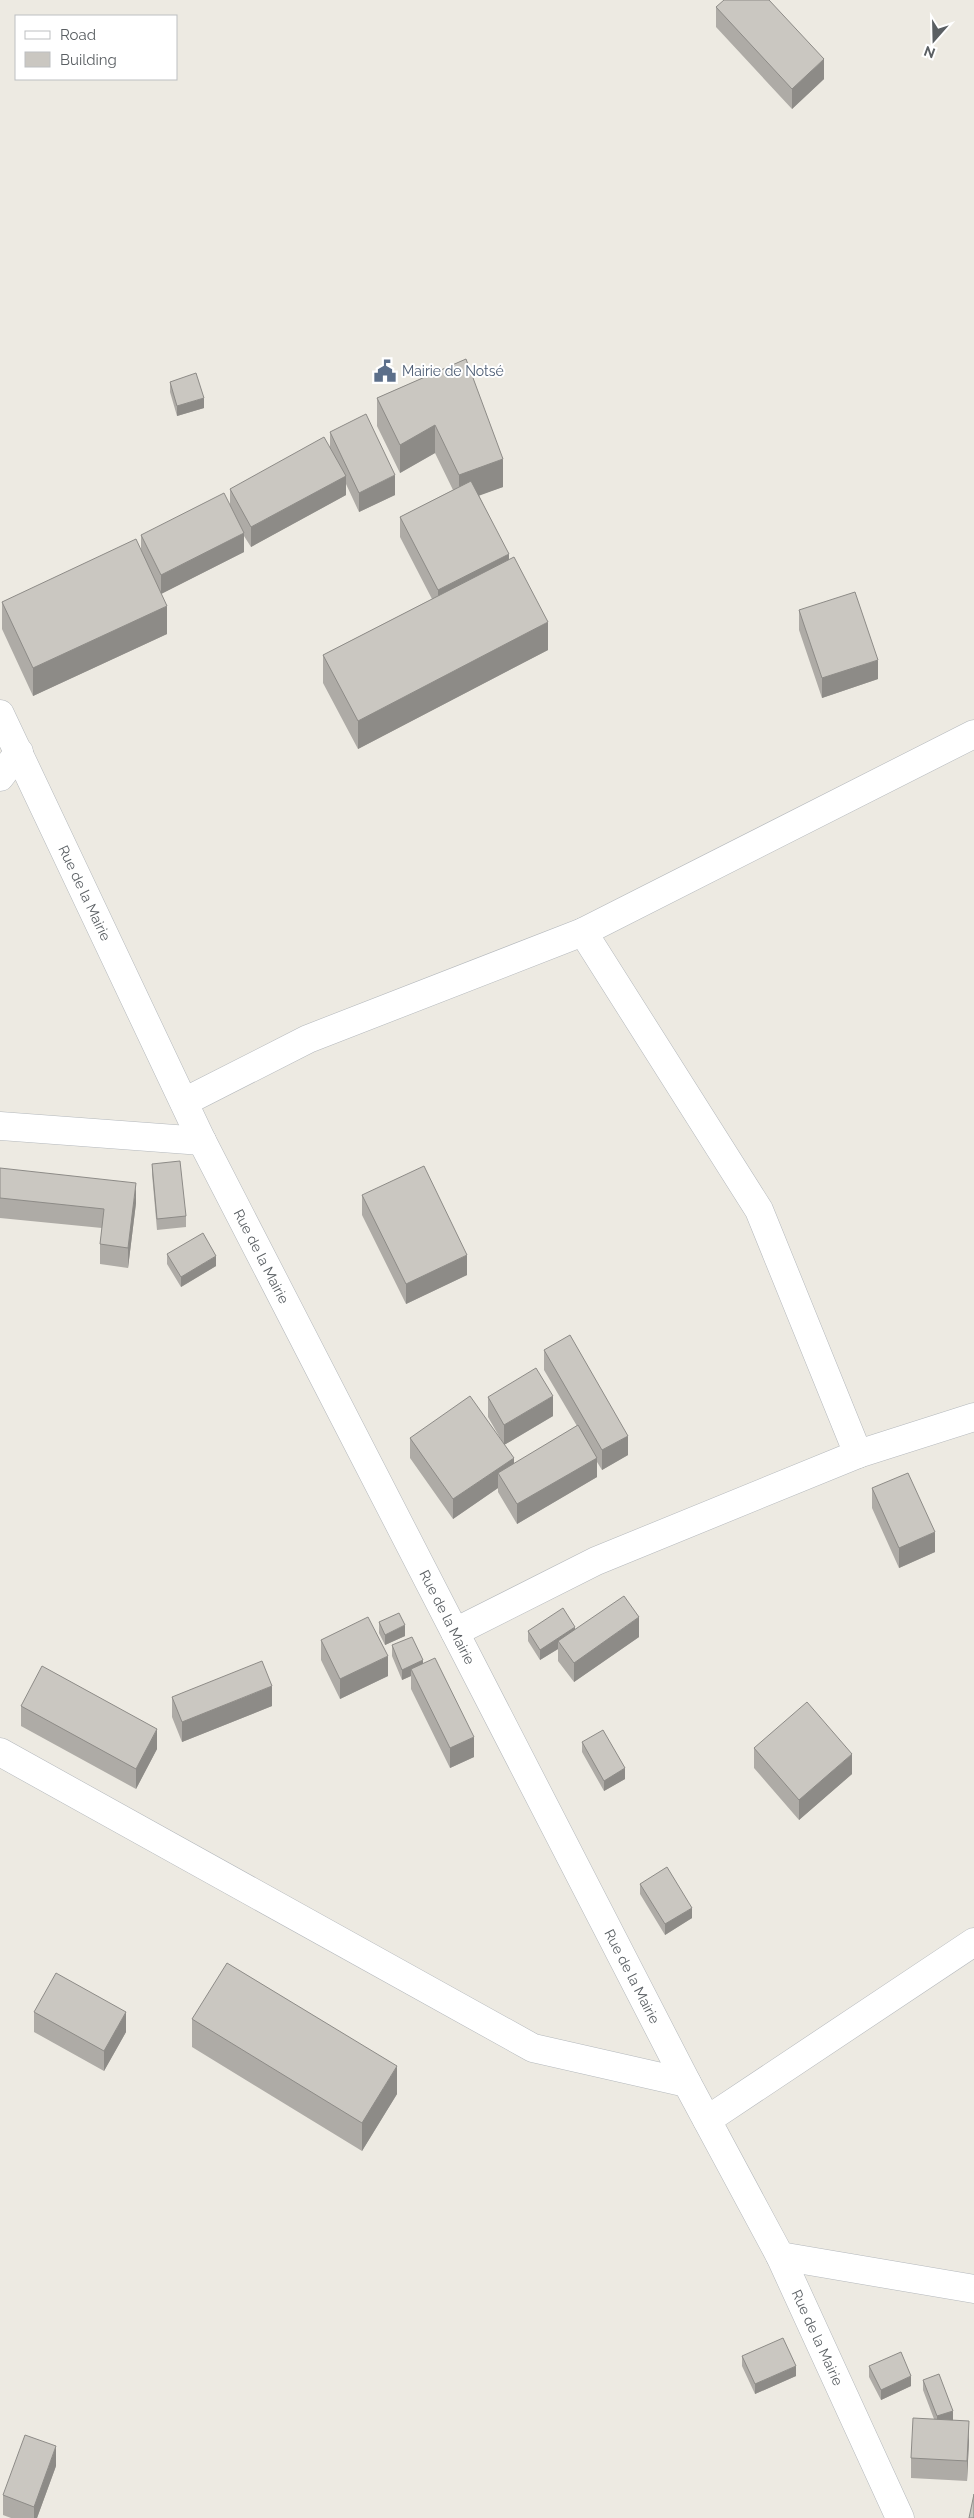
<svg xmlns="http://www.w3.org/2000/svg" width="974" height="2518" viewBox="0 0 974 2518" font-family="Raleway,sans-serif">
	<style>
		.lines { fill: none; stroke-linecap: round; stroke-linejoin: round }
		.minor-casing { stroke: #b4b8bc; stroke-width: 29 }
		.minor { stroke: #fff; stroke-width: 28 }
		.wall { fill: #aeaba6 }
		.shaded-wall { fill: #8d8b87 }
		.building { fill: #cac7c1; stroke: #8d8b87 }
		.labels { text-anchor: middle; stroke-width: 4; stroke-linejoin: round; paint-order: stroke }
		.service-label { font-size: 14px; fill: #4e5e75; stroke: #fff; text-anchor: start }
		.street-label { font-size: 14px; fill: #5a5f63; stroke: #fff }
	</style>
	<rect width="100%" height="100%" fill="#edeae2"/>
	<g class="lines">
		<defs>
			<g id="minor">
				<path id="s1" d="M0,714L202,1141L687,2083L780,2256L900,2518"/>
				<path d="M0,777L19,752"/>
				<path d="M583,932L759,1210L858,1454"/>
				<path d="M184,1102L308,1039L583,932L974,734"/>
				<path d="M0,1126L202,1141"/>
				<path d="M455,1632L596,1561L858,1454L974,1417"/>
				<path d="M0,1752L533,2048L687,2083"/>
				<path d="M707,2120L974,1942"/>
				<path d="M780,2256L974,2289"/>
			</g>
		</defs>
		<!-- minor casing -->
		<use href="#minor" class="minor-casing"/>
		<!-- minor -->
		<use href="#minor" class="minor"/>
	</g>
	<!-- wall -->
	<path class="wall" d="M716,7L824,79L792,109L716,27Z
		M466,359L503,487L479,495L509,559L548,650L358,749L323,683V655L432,599L400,537V517L453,490L435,453L400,473L377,426V398Z
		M170,382L204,408L177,416L170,392Z
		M330,432L395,495L359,512L346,484V495L251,547L244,536V552L161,594L167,634L33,696L2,629V602L141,550V535L230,505V489L330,447Z
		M799,610L878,679L822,698L799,630Z
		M152,1164L186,1216V1227L157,1230L152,1174Z
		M0,1168L136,1203L128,1268L100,1264V1244L102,1228L0,1218Z
		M362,1195L467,1275L406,1304L362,1215Z
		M167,1254L216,1266L181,1287L167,1264Z
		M544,1350L628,1455L602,1470L597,1462V1477L517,1524L498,1492V1488L453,1519L410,1458V1438L503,1443L488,1417V1397L553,1416L504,1445L514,1464L577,1426L544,1370Z
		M872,1488L935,1552L899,1568L872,1508Z
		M379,1622L405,1636L385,1645L379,1633Z
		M575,1630L639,1637L574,1682L558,1661V1649L540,1660L528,1641V1631Z
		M321,1640L388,1676L340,1699L321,1660Z
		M392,1645L423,1664L474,1757L450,1768L411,1689V1676L402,1680L392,1656Z
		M172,1697L272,1706L182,1742L172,1717Z
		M21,1706L157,1749L136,1789L21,1726Z
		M582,1742L625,1779L604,1791L582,1752Z
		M754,1748L852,1774L799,1820L754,1768Z
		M640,1884L692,1918L665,1935L640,1894Z
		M34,2012L126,2032L104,2071L34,2032Z
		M192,2019L397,2094L362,2151L192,2047Z
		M742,2356L796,2376L755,2394L742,2366Z
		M869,2366L911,2386L881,2400L869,2377Z
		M923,2380L953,2420L969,2440L967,2481L911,2478V2458L934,2419L923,2390Z
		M56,2466L37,2518H11L3,2515V2495Z"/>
	<!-- shaded-wall -->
	<path class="shaded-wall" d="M824,59V79L792,109V89Z
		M204,398V408L177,416V406Z
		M435,425V453L400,473V445Z
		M503,459V487L459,503V475Z
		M395,475V495L359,512V493Z
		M346,476V495L251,547V527Z
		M244,533V552L161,594V575Z
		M509,554V573L438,610V590Z
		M167,606V634L33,696V668Z
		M548,622V650L358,749V721Z
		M878,660V679L822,698V678Z
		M136,1183V1203L128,1268V1248Z
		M467,1255V1275L406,1304V1284Z
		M216,1256V1266L181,1287V1277Z
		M553,1396V1416L504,1445V1425Z
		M628,1436V1455L602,1470V1450Z
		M514,1458V1477L498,1473V1488L453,1519V1499Z
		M597,1458V1477L517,1524V1504Z
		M935,1532V1552L899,1568V1548Z
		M639,1617V1637L574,1682V1663Z
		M405,1625V1636L385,1645V1635Z
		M575,1627V1638L558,1641V1649L540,1660V1650Z
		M388,1656V1676L340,1699V1679Z
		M423,1660V1671L411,1669V1676L402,1680V1670Z
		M272,1686V1706L182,1742V1722Z
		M157,1729V1749L136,1789V1769Z
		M474,1737V1757L450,1768V1748Z
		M852,1754V1774L799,1820V1800Z
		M625,1768V1779L604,1791V1781Z
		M692,1908V1918L665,1935V1924Z
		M126,2012V2032L104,2071V2051Z
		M397,2066V2094L362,2151V2123Z
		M796,2366V2376L755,2394V2384Z
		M911,2376V2386L881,2400V2390Z
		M953,2411V2421L937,2426V2416Z
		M969,2421V2440L967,2481V2461Z
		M56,2446V2466L37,2518H34V2507Z"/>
	<!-- building -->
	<path class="building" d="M724,0H769L824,59L792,89L716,7Z
		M466,359L503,459L459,475L435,425L400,445L377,398Z
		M196,373L204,398L177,406L170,382Z
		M366,414L395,475L359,493L330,432Z
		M324,437L346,476L251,527L230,489Z
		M471,481L509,554L438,590L400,517Z
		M224,493L244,533L161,575L141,535Z
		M136,539L167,606L33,668L2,602Z
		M514,557L548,622L358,721L323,655Z
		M855,592L878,660L822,678L799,610Z
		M180,1161L186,1216L157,1219L152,1164Z
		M424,1166L467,1255L406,1284L362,1195Z
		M0,1168L136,1183L128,1248L100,1244L104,1209L0,1198Z
		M203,1233L216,1256L181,1277L167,1254Z
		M570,1335L628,1436L602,1450L544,1350Z
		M536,1368L553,1396L504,1425L488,1397Z
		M470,1396L514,1458L453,1499L410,1438Z
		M578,1425L597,1458L517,1504L498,1473Z
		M908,1473L935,1532L899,1548L872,1488Z
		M624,1596L639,1617L574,1663L558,1641Z
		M563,1608L575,1627L540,1650L528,1631Z
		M399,1613L405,1625L385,1635L379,1622Z
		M368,1617L388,1656L340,1679L321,1640Z
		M412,1637L423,1660L402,1670L392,1645Z
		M435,1658L474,1737L450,1748L411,1669Z
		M262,1661L272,1686L182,1722L172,1697Z
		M42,1666L157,1729L136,1769L21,1706Z
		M807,1702L852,1754L799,1800L754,1748Z
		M603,1730L625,1768L604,1781L582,1742Z
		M667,1867L692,1908L665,1924L640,1884Z
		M227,1963L397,2066L362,2123L192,2019Z
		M56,1973L126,2012L104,2051L34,2012Z
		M783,2338L796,2366L755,2384L742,2356Z
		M901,2352L911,2376L881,2390L869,2366Z
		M939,2374L953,2411L937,2416L923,2380Z
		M913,2418L969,2421L967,2461L911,2458Z
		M25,2435L56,2446L34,2507L3,2495Z
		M974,2494V2518H969Z"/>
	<!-- icons -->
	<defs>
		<symbol id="civic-bare" viewBox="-9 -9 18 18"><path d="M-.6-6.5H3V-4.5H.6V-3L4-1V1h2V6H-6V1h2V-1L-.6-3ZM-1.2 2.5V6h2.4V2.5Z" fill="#5c6f8a" stroke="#fff" stroke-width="2.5" paint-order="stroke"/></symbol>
	</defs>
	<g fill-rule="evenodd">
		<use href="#civic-bare" x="369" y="355" width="32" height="32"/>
	</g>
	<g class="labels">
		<!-- service labels -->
		<g class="service-label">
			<text x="402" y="376">Mairie de Notsé</text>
		</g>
		<!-- street labels -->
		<g class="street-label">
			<text dy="5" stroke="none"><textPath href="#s1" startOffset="198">Rue de la Mairie</textPath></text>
			<text dy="5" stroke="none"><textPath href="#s1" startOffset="602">Rue de la Mairie</textPath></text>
			<text dy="5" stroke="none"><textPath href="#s1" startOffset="1008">Rue de la Mairie</textPath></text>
			<text dy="5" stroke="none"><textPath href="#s1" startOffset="1412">Rue de la Mairie</textPath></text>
			<text dy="5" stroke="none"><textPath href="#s1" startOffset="1818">Rue de la Mairie</textPath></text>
		</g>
	</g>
	<!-- legend -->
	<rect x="15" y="15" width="162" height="65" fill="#ffffff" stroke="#bdbfc1"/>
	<rect x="25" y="31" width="25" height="8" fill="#ffffff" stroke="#bdbfc1"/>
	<text x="60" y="40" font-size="15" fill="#5a5f63">Road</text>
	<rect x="25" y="52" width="25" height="15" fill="#cac7c1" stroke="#bdbfc1"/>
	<text x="60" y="65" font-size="15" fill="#5a5f63">Building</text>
	<!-- north arrow -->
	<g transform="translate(934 40) rotate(200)" stroke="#ffffff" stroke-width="4" paint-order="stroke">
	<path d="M0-4L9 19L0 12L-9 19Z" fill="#5a5f63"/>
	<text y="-8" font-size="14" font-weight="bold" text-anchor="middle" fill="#5a5f63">N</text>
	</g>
</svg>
